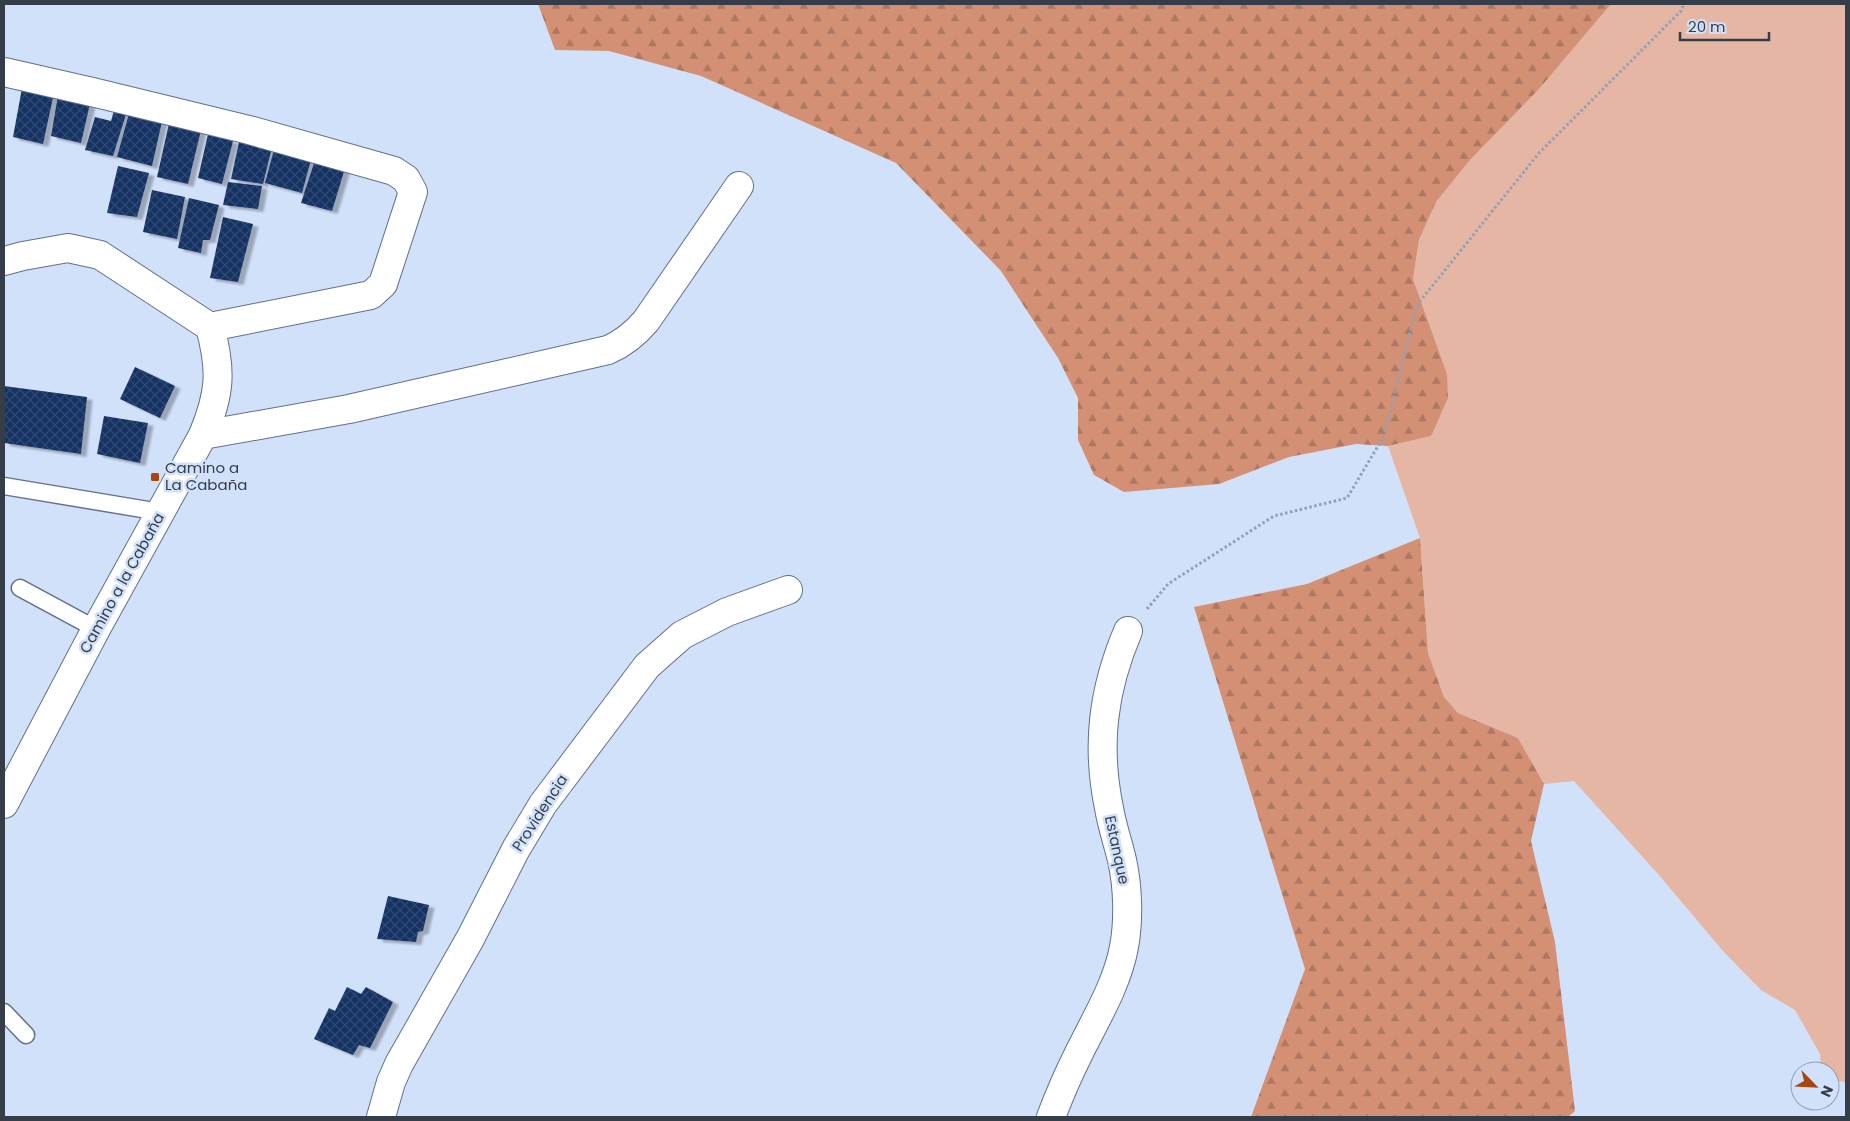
<svg xmlns="http://www.w3.org/2000/svg" width="1850" height="1121" viewBox="0 0 1850 1121" font-family="Poppins,sans-serif">
	<style>
		.grass { fill: #e4b6a3 }
		.forest { fill: url(#forest-firs) }
		.building { fill: url(#building-cross-hatch); filter: url(#shadow) }
		.lines { fill: none; stroke-linecap: round; stroke-linejoin: round }
		.service-casing { stroke: #60718c; stroke-width: 19 }
		.minor-casing { stroke: #60718c; stroke-width: 30 }
		.path { stroke: #94a0b4; stroke-width: 3; stroke-dasharray: 2.5 2.5; stroke-linecap: butt }
		.service { stroke: #fff; stroke-width: 16 }
		.minor { stroke: #fff; stroke-width: 28 }
		.poi-dot { fill: #a84410; stroke: #d2e1fa; stroke-width: 2 }
		.labels { text-anchor: middle; stroke-width: 5; stroke-linejoin: round; paint-order: stroke }
		.poi-label { font-size: 15px; fill: #353d49; stroke: #d2e1fa; text-anchor: start }
		.street-label { font-size: 15px; fill: #353d49; stroke: #d2e1fa }
	</style>
	<defs>
		<pattern id="forest-firs" width="22" height="20" patternUnits="userSpaceOnUse" patternTransform="scale(1.25)"><rect width="22" height="20" fill="#d49074"/><path d="M5 1l3.5 6h-7zM16 11l3.5 6h-7z" fill="#ad7761"/></pattern>
		<pattern id="building-cross-hatch" width="8" height="8" patternUnits="userSpaceOnUse" patternTransform="scale(1.25)"><rect width="8" height="8" fill="#153363"/><path d="M0 0l8 8M0 8l8-8" fill="none" stroke="#2f4972"/></pattern>
		<filter id="shadow"><feDropShadow dx="5.5" dy="3" stdDeviation="1" flood-color="#0004"/></filter>
	</defs>
	<rect width="100%" height="100%" fill="#d2e1fa"/>
	<!-- grass -->
	<path class="grass" d="M1611,4H1846V1082L1830,1080V1071H1821L1820,1054L1795,1010L1761,990L1723,951L1658,874L1574,781L1544,784L1518,738L1458,713L1444,697L1428,653L1420,538L1388,446L1431,436L1447,374L1413,279L1419,240L1436,202L1470,160L1539,89Z"/>
	<!-- forest -->
	<path class="forest" d="M538,4H1611L1539,89L1470,160L1436,202L1419,240L1413,279L1447,374L1448,398L1431,436L1388,446L1356,444L1289,457L1219,484L1124,492L1094,475L1078,440V398L1058,358L1001,271L896,163L701,76L609,51L555,50Z
		M1420,538L1428,653L1444,697L1458,713L1518,738L1544,784L1531,841L1555,942L1575,1111L1568,1117H1251L1305,969L1194,607L1307,584Z"/>
	<!-- building -->
	<path class="building" d="M22,88L54,93L43,144L13,137Z
		M58,95H92L81,143L51,136Z
		M115,107L127,111L113,156L85,150L95,117L111,121Z
		M130,110L163,117L152,166L117,157Z
		M170,119L202,126L188,184L157,177Z
		M208,134L233,141L222,184L198,178Z
		M239,142L272,147L263,184L231,179Z
		M275,146L312,156L302,193L265,183Z
		M316,157L346,165L332,211L301,203Z
		M118,166L149,173L137,217L107,213Z
		M228,182L262,186L258,209L223,205Z
		M152,190L185,197L177,239L143,232Z
		M189,198L219,205L210,240H203L201,253L178,248Z
		M223,217L253,224L238,282L210,278Z
		M135,367L175,386L160,418L120,399Z
		M4,386L87,397L81,454L4,443Z
		M104,416L148,423L140,463L97,454Z
		M388,896L429,905L423,931L418,932L416,942L377,939Z
		M347,987L361,994L366,987L393,1002L370,1048L359,1045L353,1055L314,1039L329,1008L335,1011Z"/>
	<g class="lines">
		<defs>
			<path id="service" d="M4,486L160,512
				M20,588L96,629
				M4,1012L26,1035"/>
			<path id="minor" d="M4,72L92,92L249,130L394,171L406,179L413,192L383,284L371,295L210,327L100,255L68,248L23,256L4,261
				M203,435L349,409L608,350C624,343 635,334 646,321L739,186
				M4,804L96,629L203,435C220,394 222,371 210,327
				M381,1117L391,1082L399,1064L470,939L516,849L543,804L647,666L682,635L727,612L788,590
				M1051,1117C1059,1096 1068,1075 1078,1055C1095,1020 1117,985 1124,947C1129,920 1128,887 1122,860C1118,843 1112,826 1109,808C1096,745 1103,690 1128,631"/>
		</defs>
		<!-- service casing -->
		<use href="#service" class="service-casing"/>
		<!-- minor casing -->
		<use href="#minor" class="minor-casing"/>
		<!-- path -->
		<path class="path" d="M1147,609L1168,584L1274,516L1347,498L1384,436L1417,305L1539,153L1681,11L1684,4"/>
		<!-- service -->
		<use href="#service" class="service"/>
		<!-- minor -->
		<use href="#minor" class="minor"/>
	</g>
	<!-- markers -->
	<rect class="poi-dot" x="150" y="472" width="10" height="10" rx="2.5"/>
	<g class="labels">
		<!-- poi labels -->
		<g class="poi-label">
			<text x="165" y="473">Camino a<tspan x="165" dy="17">La Cabaña</tspan></text>
		</g>
		<!-- street labels -->
		<g class="street-label">
			<text transform="translate(122 583) rotate(-61)" y="5">Camino a la Cabaña</text>
			<text transform="translate(540 813) rotate(-57)" y="5">Providencia</text>
			<text transform="translate(1117 850) rotate(78)" y="5">Estanque</text>
		</g>
	</g>
	<!-- border -->
	<rect width="1850" height="1121" fill="none" stroke="#353d49" stroke-width="10"/>
	<!-- north arrow -->
	<g transform="translate(1815 1086) rotate(114)"><circle r="24" fill="#d2e1fa" stroke="#939fb3"/>
	<path d="M0-4L9 19L0 12L-9 19Z" fill="#a84410"/>
	<text y="-8" font-size="14" font-weight="bold" text-anchor="middle" fill="#353d49">N</text>
	</g>
	<!-- scale -->
	<path d="M1680 32v8h89v-8" fill="none" stroke="#353d49" stroke-width="2.5"/>
	<text x="1688" y="32" font-size="15" fill="#353d49" stroke="#d2e1fa" stroke-width="4" paint-order="stroke">20 m</text>
</svg>
